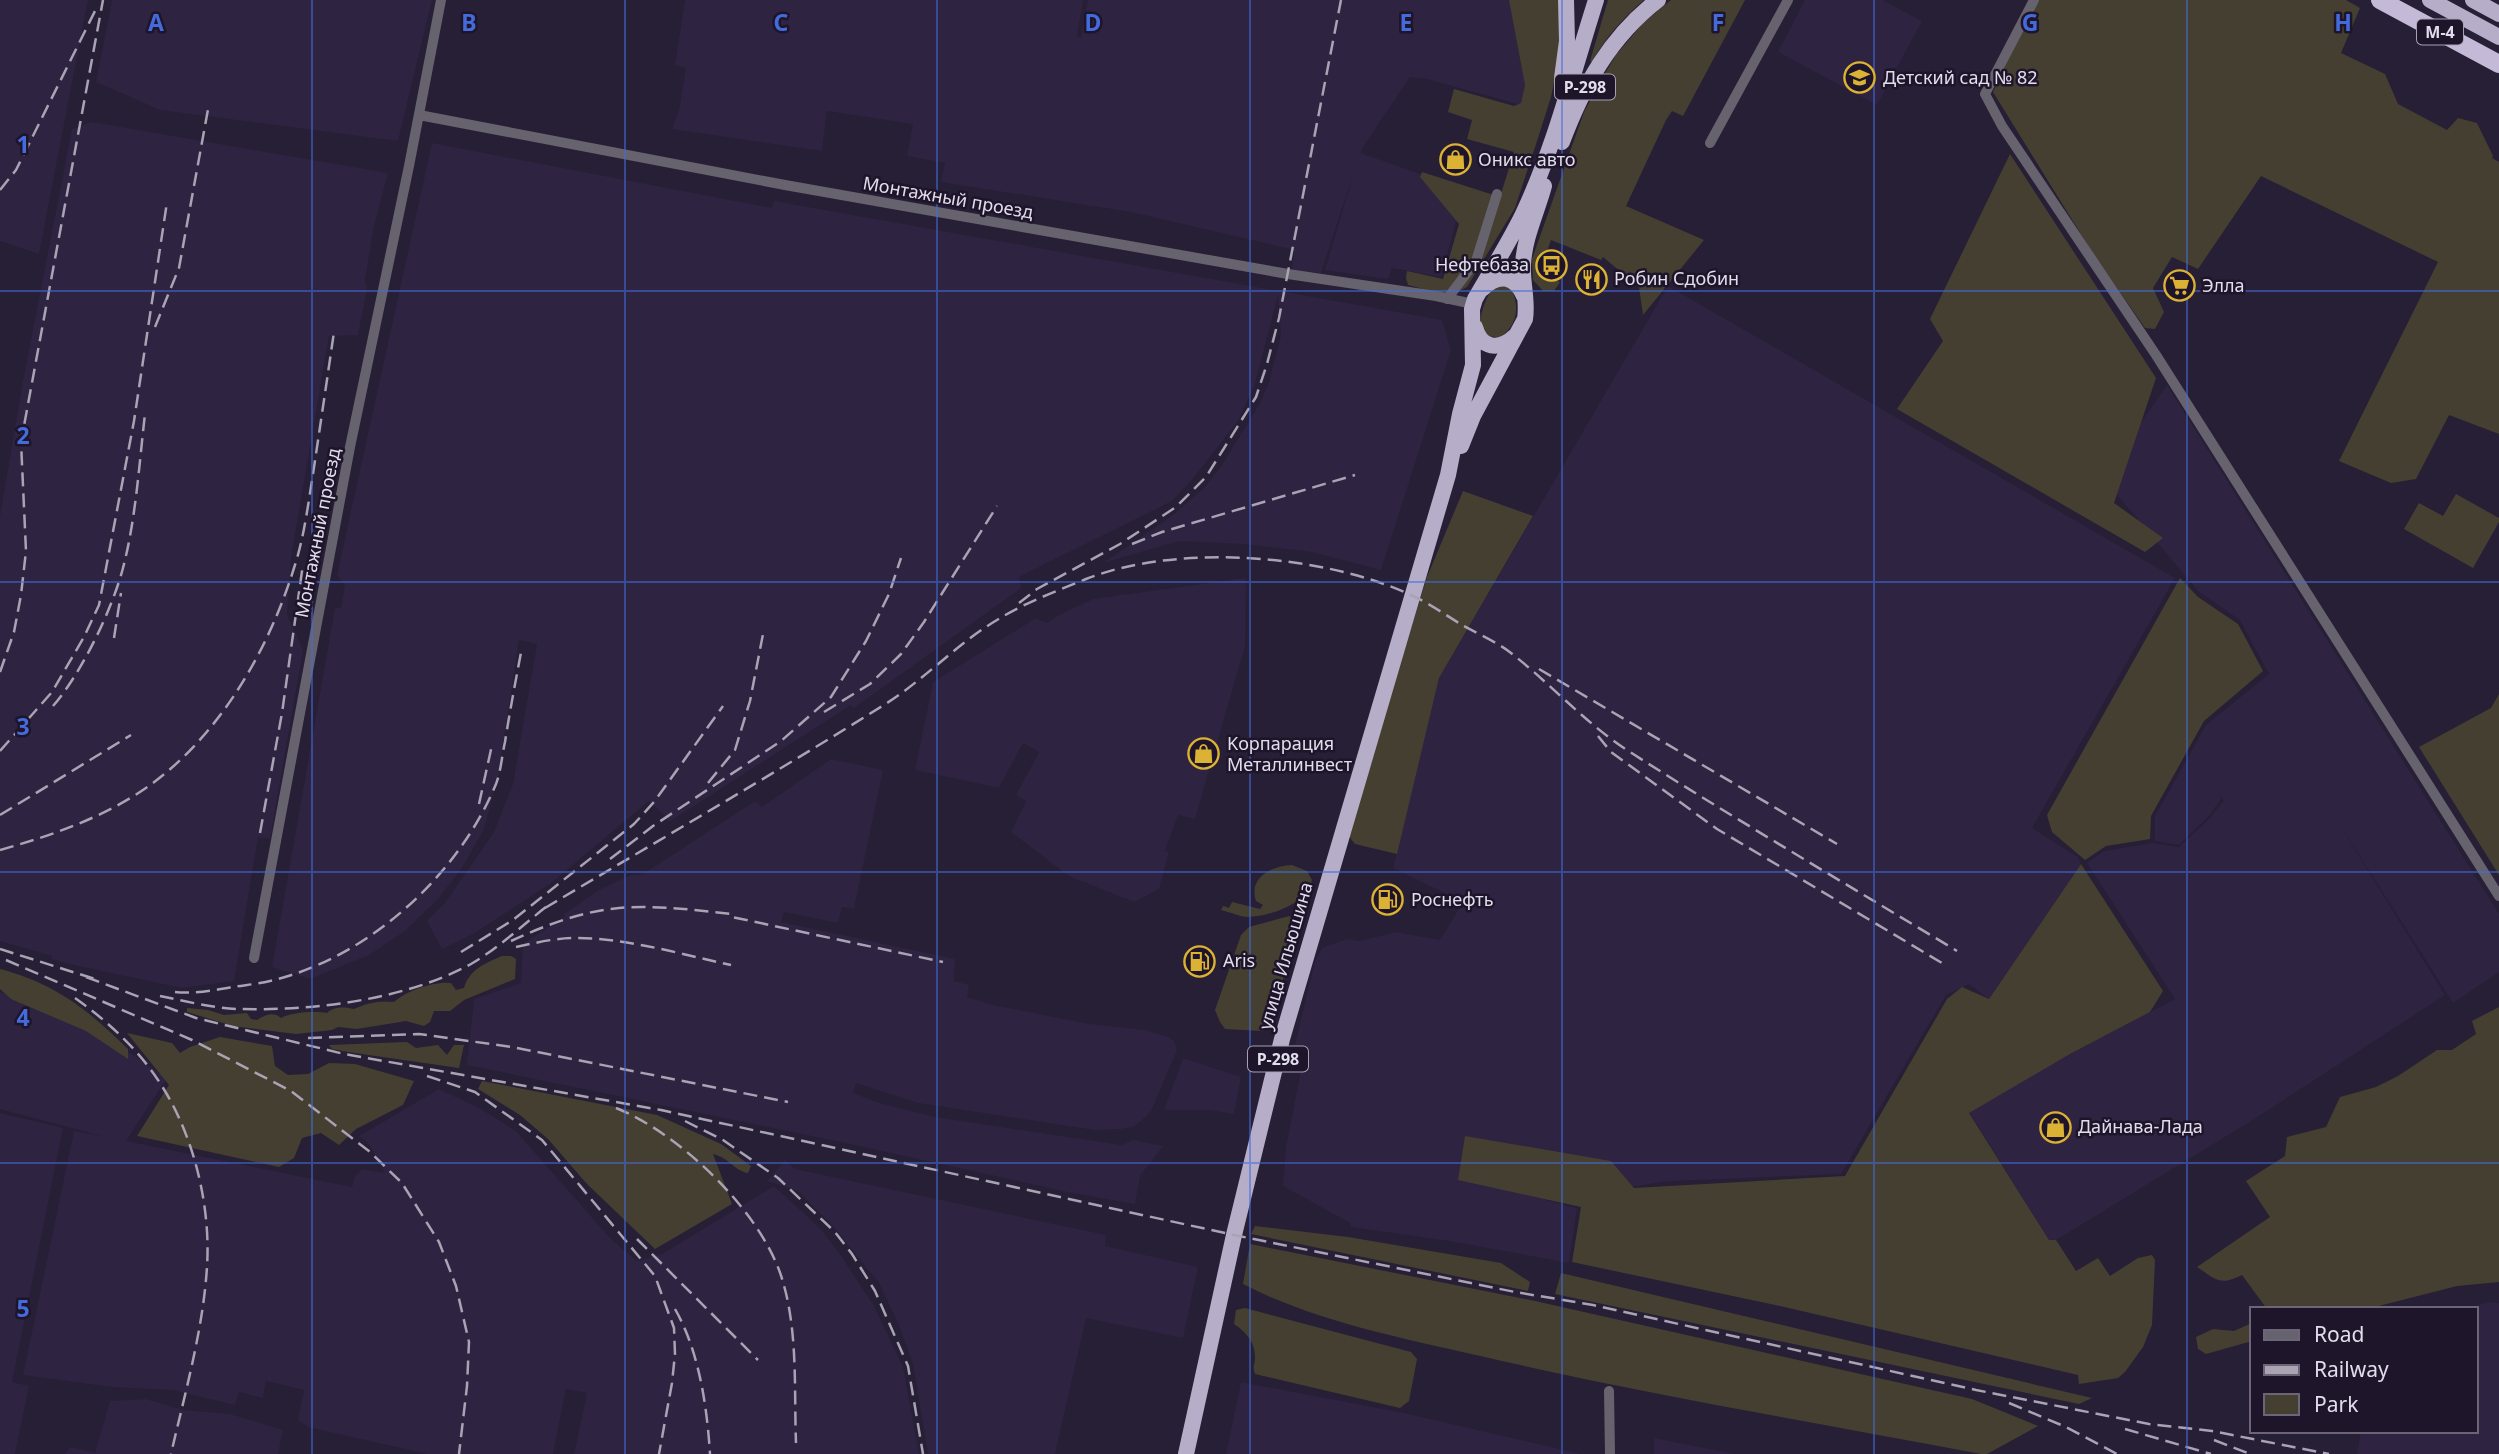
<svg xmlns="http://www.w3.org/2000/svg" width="2499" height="1454" viewBox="0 0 2499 1454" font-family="'Noto Sans',sans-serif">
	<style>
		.built { fill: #2e2340 }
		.green { fill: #453f31 }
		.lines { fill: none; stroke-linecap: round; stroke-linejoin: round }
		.minor { stroke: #66626e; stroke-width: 10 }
		.trunk { stroke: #b6aec8; stroke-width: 16 }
		.motorway { stroke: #c4bad7; stroke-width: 18 }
		.rail { stroke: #a9a3b4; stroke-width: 2.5; stroke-dasharray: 14 7; stroke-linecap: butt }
		.grid { fill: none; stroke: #446bdc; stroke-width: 2; stroke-opacity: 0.55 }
		.labels { text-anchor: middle; stroke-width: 5; stroke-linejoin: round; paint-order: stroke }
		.shield { fill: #1e152b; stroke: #a7a1b2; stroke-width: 2 }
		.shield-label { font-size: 16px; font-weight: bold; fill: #e2ddec }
		.poi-label { font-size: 18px; fill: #e2ddec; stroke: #1e152b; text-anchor: start }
		.street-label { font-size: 18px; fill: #e2ddec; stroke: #1e152b }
		.grid-label { font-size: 23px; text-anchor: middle; font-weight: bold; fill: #446bdc; stroke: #1e152b; stroke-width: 5; stroke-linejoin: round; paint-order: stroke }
	</style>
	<rect width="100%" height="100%" fill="#271f35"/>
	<!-- built -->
	<path class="built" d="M0,0H88L39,254L0,241Z
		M112,0H432L398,141L160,110L96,82Z
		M685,0H1083L1077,36L1081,38L1088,0H1510L1526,85L1525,96L1521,105L1427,79L1410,77L1361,150V153L1462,189L1463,196L1441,277L1392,268L1388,279L1325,270L1354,172L1321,273L1292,270L1294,250L1131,212L941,182L945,163L907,156L913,124L827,111L822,151L672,129L679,110L686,68L675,65Z
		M1805,0H1882L1922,21L1877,105L1778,52Z
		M92,122L388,173L374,226L365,280L367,289L358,335L329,336L291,558L287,615L303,650L270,839L258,837L234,981L182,988L69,964L52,959V956L0,941V516L23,381L72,129Z
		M432,143L772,208L774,201L1442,320L1451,350L1381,570L1312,552L1244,544L1179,541L1103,563L1172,516L1205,487L1222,465L1260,403L1269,382L1281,335L1278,295L1255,384L1238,421L1191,481L1172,501L1019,577L1021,588L854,708L851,705L669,822L666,817L649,801L550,884L473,934L442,949L427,921L444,904L494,832L513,784L537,644L519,640L499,772L484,829L462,868L438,899L405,931L369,955L310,979L272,967L335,608H341L345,585L337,575Z
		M1668,286L2175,578L2032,828L2078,857L2081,864L1989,999L1969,984L1946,995L1841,1174L1669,1181L1545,1200L1577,1208L1569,1263L1449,1241L1351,1227L1350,1223L1283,1186L1286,1147L1302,1065L1294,1049L1315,961L1322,948L1347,939L1360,941L1396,932L1440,940L1463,902L1393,868L1439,678Z
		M2167,385L2499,914V972L2453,1003L2338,822L2445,995L2256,1118L2056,1240H2049L1969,1112L2070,1054L2175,999L2087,863L2104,851L2153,843L2179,847L2211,817L2224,800L2219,795L2221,799L2209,816L2179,845L2155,841V816L2206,725L2269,674L2240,620L2199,592L2114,491L2129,440Z
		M1246,578L1245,646L1195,819L1178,815L1165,851L1169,852L1159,889L1134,902L1069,876L1011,832L1026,801L1016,795L1039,752L1023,743L999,788L915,770L933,682L1036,618L1047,623L1057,616L1093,599Z
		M831,759L883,770L854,909L842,907L838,923L784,912L781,922L955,959L954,981L969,985L967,997L993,1005L1089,1024L1145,1030L1168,1037L1174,1041L1177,1050L1153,1107L1147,1116L1133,1127L1121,1129L1095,1130L918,1103L856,1083L853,1093L879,1103L935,1117L1121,1145L1133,1140L1163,1146L1140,1176L1135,1204L1072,1193L841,1142L467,1065L474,999L521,983L523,944L565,916L564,914L599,890L631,875L643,874L755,801L762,807Z
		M0,992L88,1025L167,1078L126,1141L352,1187L355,1176L362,1169L385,1173L368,1143L359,1136L439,1089L481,1109L516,1131L611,1239L637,1261L662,1254L774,1186L821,1229L842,1257L874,1306L903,1367L919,1454H574L587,1393L566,1389L553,1454H427L308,1427L298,1420L304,1390L266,1381L263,1398L239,1392L235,1405L172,1390L112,1387L23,1375L74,1131L102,1136L0,1109Z
		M1183,1058L1241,1077L1234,1114L1209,1110H1164Z
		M0,1113L63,1128L12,1382L29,1386L15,1454H0Z
		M785,1160L795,1169L1106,1235L1105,1246L1198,1267L1183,1338L1086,1318L1055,1454H928L913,1364L898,1323L879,1283L831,1224L798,1191L767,1181Z
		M2489,1302L2499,1303V1454H2357L2361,1431H2476V1309H2464Z
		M1241,1382L1404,1413L1581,1454H1226Z
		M146,1399L183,1410L230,1414L283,1430L278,1454H64L71,1447L95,1453L110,1401Z
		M1654,1438L1735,1454H1654Z"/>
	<!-- green -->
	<path class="green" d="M1509,0H1558L1560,29L1558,62L1551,97L1538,138L1515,208L1467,287C1448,299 1429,290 1408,285L1406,278L1407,271L1443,279L1459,224L1420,177L1422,172L1500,197L1514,152L1467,139L1472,120L1448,112L1454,89L1514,106L1521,103L1525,85Z
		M1608,0H1644C1623,18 1605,38 1592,62L1590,61Z
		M1671,0H1745L1683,116L1672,111L1666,120L1626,206L1704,240L1643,315L1639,287L1603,257L1601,260L1551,240L1541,268L1543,273L1560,282L1554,291H1543L1533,280L1532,259L1584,112L1604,75L1616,55L1643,23Z
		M2038,0H2346L2360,8L2341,53L2385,74L2398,104L2447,130L2458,118L2477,123L2493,156L2492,158L2499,162V434L2449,415L2416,479L2391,483L2339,461L2438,262L2261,176L2198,269L2172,257L2153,288L2164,312L2155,329L2145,328L2092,252L1993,92L2029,14Z
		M2010,154L2156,378L2114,503L2163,538L2145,552L1897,409L1943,341L1930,319Z
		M1509,284C1520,304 1519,323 1501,337C1469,340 1482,303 1493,288Z
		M1463,491L1533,516L1439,678L1397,854L1355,844L1347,834L1427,577Z
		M2456,494L2499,518V522L2473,568L2404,529L2419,503L2443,516Z
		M2180,578L2198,597L2238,624L2263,671L2204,721L2151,816L2150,839L2106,846L2085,860L2052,832L2047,815Z
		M2499,694V875L2419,747L2491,708Z
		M2081,864L2163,991L2150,1012L2070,1054L1969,1113L2049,1240H2056L2076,1271L2098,1258L2110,1276L2138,1258L2152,1255L2155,1260L2152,1325L2143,1347L2125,1372L2118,1378L2079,1384L2078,1375L1780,1306L1572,1262L1581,1207L1458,1180L1465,1136L1611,1161L1634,1188L1845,1176L1947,999L1962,987L1989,999Z
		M1292,865L1307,871L1312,880C1307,904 1271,916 1248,917C1240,917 1230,912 1221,910L1223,906L1229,908L1232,902L1260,909L1263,905L1256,901C1248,877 1272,866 1292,865Z
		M1289,916L1297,922V927L1271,1024L1263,1031L1225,1029L1220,1022L1215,1010L1241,935L1249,927Z
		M502,956H511L516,959L515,979L464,1000L450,1011H434L430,1022L424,1026L406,1021L357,1029L338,1027L332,1030L296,1034L233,1026L187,1012V1008L208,1010L224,1015L247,1013L251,1019L257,1020C265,1015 273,1011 281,1018C292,1012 315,1011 327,1013C334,1006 345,1007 354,1009C366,1003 381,1000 394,1002C406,991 434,981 451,983L456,990L464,988C469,970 485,963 502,956Z
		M0,969C56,984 87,1009 128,1049V1059L86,1031L11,999L0,989Z
		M2499,1007V1282L2457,1286L2367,1309H2267L2242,1275C2220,1286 2216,1280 2197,1267L2270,1217L2246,1181L2285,1156L2287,1137L2326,1127L2340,1097L2376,1087L2398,1076L2437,1050H2452L2476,1034L2472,1021Z
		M127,1033L172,1043L180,1053L190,1047L220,1037L272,1046L275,1066L288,1075L308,1074L329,1063L355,1064L414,1081L403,1105L356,1129L339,1145L321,1133L302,1138L294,1158L279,1167L137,1136L169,1085Z
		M407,1042L416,1048L438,1045L447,1055L454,1045H464L459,1068L348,1052L332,1049L329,1045Z
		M482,1081L657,1115L721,1144L751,1166L748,1173C734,1171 730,1158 713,1154L732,1204L655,1249L587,1184L548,1139L520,1115L478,1089Z
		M1255,1226L1348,1237L1501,1263L1530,1282L1528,1291L1251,1234Z
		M1250,1244L1535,1301L1972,1399L2038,1426L1987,1454H1981C1813,1422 1643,1394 1476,1355C1400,1338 1312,1320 1243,1284Z
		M1561,1273L2092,1398L2079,1404L1555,1294Z
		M1245,1308L1411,1352L1417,1359L1409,1401L1400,1408L1255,1374C1252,1366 1255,1365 1255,1357C1255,1342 1246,1332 1234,1324L1236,1310Z
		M2252,1323V1341L2206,1354L2198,1349L2196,1337L2213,1329L2234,1331Z"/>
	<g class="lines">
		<!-- minor -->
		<path class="minor" d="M2034,0L1985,94L2002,126L2156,355L2499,896
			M419,115L785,185L1288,274L1436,296L1473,304
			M1710,143L1788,0
			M1447,299L1476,261L1497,194
			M254,958L350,447L409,166L441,0
			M1609,1391L1610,1454"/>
		<!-- trunk -->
		<path class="trunk" d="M2430,0L2499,37
			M2473,0L2499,14
			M1562,78L1567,41L1566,0
			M1562,142C1583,86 1610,37 1658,0
			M1482,289C1498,273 1515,275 1524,296
			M1475,327C1481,349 1499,351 1515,336
			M1461,446L1473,416L1525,319C1528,301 1522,283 1523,265C1524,238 1537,212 1544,186
			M1186,1454L1234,1235L1282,1039L1448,475L1460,414L1473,365L1472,309L1475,299C1491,271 1509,243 1523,214C1555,146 1573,72 1596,0"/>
		<!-- motorway -->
		<path class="motorway" d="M2380,0L2499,64"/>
		<!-- rail -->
		<path class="rail" d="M0,190L16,170L96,9
			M155,327L179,268L209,104
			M1132,544L1162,532L1355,475
			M1019,603L1037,589L1120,544L1176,507L1206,477L1256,397L1267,364L1279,318L1341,0
			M114,638L121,593
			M1539,669L1837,844
			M0,672L14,632L21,595L26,551L21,442L103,0
			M53,706C81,674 112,610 123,568C136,518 139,465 145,414
			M824,712L870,684L901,654L924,622L997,506
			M1598,736L1611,752L1717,829L1947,966
			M0,751L52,692L84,637L99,605L134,421L167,202
			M708,783L735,750L750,701L764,629
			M479,804L492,745
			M0,815L131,735
			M260,833L282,713L303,564
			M0,850C46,837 91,822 132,797C213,748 267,655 294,568C304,538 308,505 313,474C320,427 327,380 334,332
			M610,859L653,826L781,741L831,697L866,641L889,594L901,558
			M545,908C659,840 774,774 887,703C926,678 958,643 997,620C1024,603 1057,591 1086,579C1177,543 1325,554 1413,596C1430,604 1446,615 1462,625C1478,634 1497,642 1511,653C1552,685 1586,724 1630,752C1738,821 1848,885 1957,951
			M511,941C543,926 583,911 619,908C656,905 695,910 731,914L732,917L943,962
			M516,947C535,943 555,938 575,938C627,938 680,954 731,965
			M0,949L95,979
			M461,952L513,920L634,824L654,802L723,706
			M6,960L192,1040L291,1091L370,1152L402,1183L439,1242L456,1286L469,1342L467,1386L459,1454
			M86,977L196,1018L344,1054L661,1110L1234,1235L1515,1292L1593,1305L1976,1390L2149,1424L2212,1431L2329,1454
			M175,992C193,994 215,990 233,987C245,985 258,984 270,981C368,958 458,876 496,784C501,771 502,755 505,742C510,710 516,679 522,647
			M160,996C185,1001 212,1008 238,1009C313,1011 405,1000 471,964C500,947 525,923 551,903
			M75,998C106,1020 137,1048 158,1080C193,1132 211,1204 207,1267C203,1330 185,1393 171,1454
			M308,1038L419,1034L512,1047L788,1102
			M427,1076L475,1092L542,1140L655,1276L674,1328L675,1354L672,1383L659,1454
			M616,1108C681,1134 764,1214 783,1282C798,1333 794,1390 796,1443
			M685,1121L723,1140L778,1178L835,1232L852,1254L875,1291L908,1366L923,1454
			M637,1239L758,1360
			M675,1309C699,1351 707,1406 710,1454
			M2009,1403L2066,1427L2117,1454
			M2125,1429L2211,1454
			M2214,1440L2250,1454"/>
	</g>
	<!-- grid -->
	<path class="grid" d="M312,0V1454M625,0V1454M937,0V1454M1250,0V1454M1562,0V1454M1874,0V1454M2187,0V1454M0,291H2499M0,582H2499M0,872H2499M0,1163H2499"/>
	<!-- icons -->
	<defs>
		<symbol id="school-ring" viewBox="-11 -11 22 22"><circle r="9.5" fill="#1e152b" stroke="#dbb233" stroke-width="1.5"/><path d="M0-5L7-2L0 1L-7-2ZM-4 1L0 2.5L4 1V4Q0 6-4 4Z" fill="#dbb233"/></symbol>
		<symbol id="shop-ring" viewBox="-11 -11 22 22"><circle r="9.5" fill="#1e152b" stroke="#dbb233" stroke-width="1.5"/><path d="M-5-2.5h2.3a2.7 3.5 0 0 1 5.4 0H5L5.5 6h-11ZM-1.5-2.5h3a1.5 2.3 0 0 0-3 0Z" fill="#dbb233"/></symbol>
		<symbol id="bus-ring" viewBox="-11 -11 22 22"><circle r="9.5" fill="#1e152b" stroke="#dbb233" stroke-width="1.5"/><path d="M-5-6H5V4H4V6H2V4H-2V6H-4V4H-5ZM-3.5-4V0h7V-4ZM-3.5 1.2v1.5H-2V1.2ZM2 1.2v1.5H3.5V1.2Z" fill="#dbb233"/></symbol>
		<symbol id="restaurant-ring" viewBox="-11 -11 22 22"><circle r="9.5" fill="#1e152b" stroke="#dbb233" stroke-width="1.5"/><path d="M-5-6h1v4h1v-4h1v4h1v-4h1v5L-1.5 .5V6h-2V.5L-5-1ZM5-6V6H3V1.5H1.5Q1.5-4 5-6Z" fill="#dbb233"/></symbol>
		<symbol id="supermarket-ring" viewBox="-11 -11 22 22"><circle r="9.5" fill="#1e152b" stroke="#dbb233" stroke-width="1.5"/><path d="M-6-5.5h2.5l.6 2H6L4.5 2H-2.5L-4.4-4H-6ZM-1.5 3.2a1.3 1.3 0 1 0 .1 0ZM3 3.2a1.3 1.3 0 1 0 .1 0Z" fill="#dbb233"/></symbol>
		<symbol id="fuel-ring" viewBox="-11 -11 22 22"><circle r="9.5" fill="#1e152b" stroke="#dbb233" stroke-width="1.5"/><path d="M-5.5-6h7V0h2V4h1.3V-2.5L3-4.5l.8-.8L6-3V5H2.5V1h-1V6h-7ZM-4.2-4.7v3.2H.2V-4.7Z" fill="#dbb233"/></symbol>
	</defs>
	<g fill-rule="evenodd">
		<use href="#school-ring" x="1842" y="60" width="35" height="35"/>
		<use href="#shop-ring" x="1438" y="142" width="35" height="35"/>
		<use href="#bus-ring" x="1534" y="248" width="35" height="35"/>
		<use href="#restaurant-ring" x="1574" y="262" width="35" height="35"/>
		<use href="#supermarket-ring" x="2162" y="268" width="35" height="35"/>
		<use href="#shop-ring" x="1186" y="736" width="35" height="35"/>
		<use href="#fuel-ring" x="1370" y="882" width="35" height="35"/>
		<use href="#fuel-ring" x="1182" y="944" width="35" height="35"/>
		<use href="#shop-ring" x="2038" y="1110" width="35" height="35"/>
	</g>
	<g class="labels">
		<!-- shield labels -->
		<g class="shield">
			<rect x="2417" y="19.5" width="46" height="25" rx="5"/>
			<rect x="1555" y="74.5" width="60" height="25" rx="5"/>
			<rect x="1248" y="1046.5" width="60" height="25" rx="5"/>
		</g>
		<g class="shield-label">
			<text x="2440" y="38">М-4</text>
			<text x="1585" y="93">Р-298</text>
			<text x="1278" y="1065">Р-298</text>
		</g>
		<!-- poi labels -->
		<g class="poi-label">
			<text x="1883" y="84">Детский сад № 82</text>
			<text x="1478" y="166">Оникс авто</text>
			<text x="1529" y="271" text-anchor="end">Нефтебаза</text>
			<text x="1614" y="285">Робин Сдобин</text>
			<text x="2202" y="292">Элла</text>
			<text x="1227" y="750">Kорпарация<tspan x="1227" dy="21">Металлинвест</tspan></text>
			<text x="1411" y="906">Роснефть</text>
			<text x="1223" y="967">Aris</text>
			<text x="2078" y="1133">Дайнава-Лада</text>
		</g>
		<!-- street labels -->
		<g class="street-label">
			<text transform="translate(948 198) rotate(10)" y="6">Монтажный проезд</text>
			<text transform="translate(318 533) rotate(-79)" y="6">Монтажный проезд</text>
			<text transform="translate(1286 956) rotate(-74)" y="6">улица Ильюшина</text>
		</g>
	</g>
	<g class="grid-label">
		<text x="156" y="31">A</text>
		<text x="469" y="31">B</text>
		<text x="781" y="31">C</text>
		<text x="1093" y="31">D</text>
		<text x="1406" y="31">E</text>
		<text x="1718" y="31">F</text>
		<text x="2030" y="31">G</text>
		<text x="2343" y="31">H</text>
		<text x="23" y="153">1</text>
		<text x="23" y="444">2</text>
		<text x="23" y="735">3</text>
		<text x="23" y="1026">4</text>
		<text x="23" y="1317">5</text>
	</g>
	<!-- legend -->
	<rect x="2250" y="1307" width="228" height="126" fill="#1e152b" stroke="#6c6578" stroke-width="2"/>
	<rect x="2264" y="1330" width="35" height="10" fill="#66626e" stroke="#6c6578" stroke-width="2"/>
	<text x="2314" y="1342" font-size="21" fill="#e2ddec">Road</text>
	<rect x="2264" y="1365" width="35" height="10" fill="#a9a3b4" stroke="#6c6578" stroke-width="2"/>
	<text x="2314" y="1377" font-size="21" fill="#e2ddec">Railway</text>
	<rect x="2264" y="1394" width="35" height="21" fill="#453f31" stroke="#6c6578" stroke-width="2"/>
	<text x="2314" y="1412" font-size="21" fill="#e2ddec">Park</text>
</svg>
